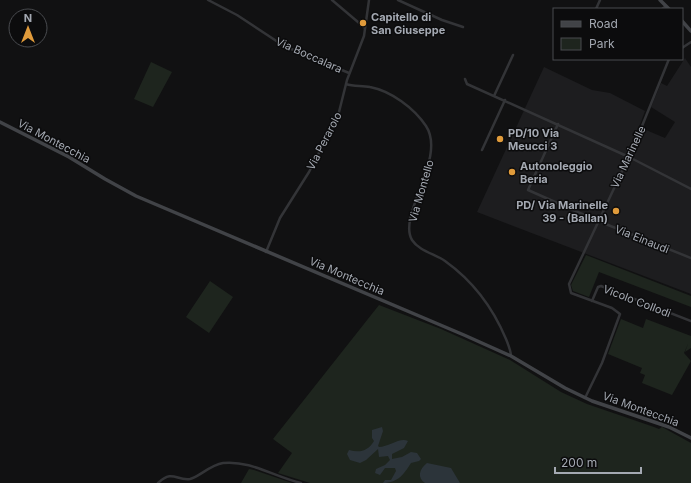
<svg xmlns="http://www.w3.org/2000/svg" width="691" height="483" viewBox="0 0 691 483" font-family="Inter,sans-serif">
	<style>
		.built { fill: #1d1d1f }
		.green { fill: #1e251e }
		.water { fill: #2c343a }
		.lines { fill: none; stroke-linecap: round; stroke-linejoin: round }
		.street { stroke: #333437; stroke-width: 2.5 }
		.secondary { stroke: #414347; stroke-width: 3.5 }
		.poi-dot { fill: #e09b3b; stroke: #0c0c0d; stroke-width: 1.5 }
		.labels { text-anchor: middle; stroke-width: 3; stroke-linejoin: round; paint-order: stroke }
		.poi-label { font-size: 11px; font-weight: bold; fill: #a4a9b2; stroke: #0c0c0d; text-anchor: start }
		.street-label { font-size: 11px; fill: #a4a9b2; stroke: #0c0c0d }
	</style>
	<rect width="100%" height="100%" fill="#111112"/>
	<!-- built -->
	<path class="built" d="M685,58L691,67V294L477,212L544,67L592,90L610,93L645,111L639,127L665,138L675,122L651,107L661,83L667,86Z"/>
	<!-- green -->
	<path class="green" d="M151,62L172,72L153,107L134,99Z
		M586,255L691,296V307L599,272L589,297L573,291L571,285Z
		M210,281L233,297L209,333L186,317Z
		M379,305L441,329L510,360L561,392L587,404L654,427L659,429L662,427L691,443V483H310L278,473L292,453L273,439Z
		M621,319L643,328L646,319L691,336V348L685,352L688,344L684,353L691,361L672,395L642,383L645,375L640,373L642,368L608,354Z
		M249,469L254,470L292,483H241Z"/>
	<!-- water -->
	<path class="water" d="M382,427L383,431L378,446L379,447C389,447 400,437 408,441L404,448L392,454V459L402,457L411,452L417,453L421,459L419,461L411,463C404,474 398,483 383,483L385,480H391L396,471L395,468H385L380,475L375,473L376,469L385,465L390,460L388,456L379,457L378,449L366,460L360,463L350,460L347,454L349,450C360,453 368,451 374,441L372,438V430Z
		M427,463L451,468L460,483H425C417,478 419,469 427,463Z"/>
	<g class="lines">
		<!-- street -->
		<path class="street" d="M208,0L237,15L284,46L349,73
			M332,0L365,28
			M398,0L442,20L463,27
			M596,9L600,0
			M662,9L666,6
			M682,48L691,42
			M465,79L467,84L629,157L691,189
			M346,84C354,87 362,85 370,87C391,91 414,108 426,126C447,158 397,215 412,240C419,251 435,254 445,261C473,281 493,308 506,339C508,344 511,351 511,356
			M494,96L513,55
			M558,124L528,190L598,221L691,258
			M482,150L505,100
			M266,252L280,218L309,172L338,116L347,80L364,36L369,0
			M592,301L598,287L601,286L691,321
			M585,398L602,363L620,314L612,308L571,293L569,284L634,146L669,59
			M158,483C173,469 176,481 190,479C199,477 210,465 223,463C250,460 275,477 301,483"/>
		<!-- secondary -->
		<path class="secondary" d="M660,0L669,9
			M682,21L691,31
			M0,122L69,157L105,179L136,196L464,335L511,356L565,388L592,401L669,427L691,438"/>
	</g>
	<!-- markers -->
	<g class="poi-dot">
		<circle cx="363" cy="23" r="4"/>
		<circle cx="500" cy="139" r="4"/>
		<circle cx="512" cy="172" r="4"/>
		<circle cx="616" cy="211" r="4"/>
	</g>
	<g class="labels">
		<!-- poi labels -->
		<g class="poi-label">
			<text x="371" y="21">Capitello di<tspan x="371" dy="13">San Giuseppe</tspan></text>
			<text x="508" y="137">PD/10 Via<tspan x="508" dy="13">Meucci 3</tspan></text>
			<text x="520" y="170">Autonoleggio<tspan x="520" dy="13">Beria</tspan></text>
			<text x="608" y="209" text-anchor="end">PD/ Via Marinelle<tspan x="608" dy="13">39 - (Ballan)</tspan></text>
		</g>
		<!-- street labels -->
		<g class="street-label">
			<text transform="translate(309 55) rotate(24)" y="4">Via Boccalara</text>
			<text transform="translate(54 141) rotate(28)" y="4">Via Montecchia</text>
			<text transform="translate(324 141) rotate(-63)" y="4">Via Perarolo</text>
			<text transform="translate(628 157) rotate(-65)" y="4">Via Marinelle</text>
			<text transform="translate(421 191) rotate(-74)" y="4">Via Montello</text>
			<text transform="translate(642 239) rotate(22)" y="4">Via Einaudi</text>
			<text transform="translate(347 276) rotate(23)" y="4">Via Montecchia</text>
			<text transform="translate(637 301) rotate(21)" y="4">Vicolo Collodi</text>
			<text transform="translate(641 409) rotate(20)" y="4">Via Montecchia</text>
		</g>
	</g>
	<!-- legend -->
	<rect x="553" y="8" width="130" height="52" fill="#0c0c0d" stroke="#494b4f"/>
	<rect x="561" y="21" width="20" height="6" fill="#414347" stroke="#494b4f"/>
	<text x="589" y="28" font-size="12" fill="#a4a9b2">Road</text>
	<rect x="561" y="38" width="20" height="12" fill="#1e251e" stroke="#494b4f"/>
	<text x="589" y="48" font-size="12" fill="#a4a9b2">Park</text>
	<!-- north arrow -->
	<g transform="translate(28 28)"><circle r="19" fill="#0c0c0d" stroke="#494b4f"/>
	<path d="M0-3L7 15L0 10L-7 15Z" fill="#e09b3b"/>
	<text y="-6" font-size="11" font-weight="bold" text-anchor="middle" fill="#a4a9b2">N</text>
	</g>
	<!-- scale -->
	<path d="M555 467v6h86v-6" fill="none" stroke="#a4a9b2" stroke-width="2"/>
	<text x="561" y="467" font-size="12" fill="#a4a9b2" stroke="#0c0c0d" stroke-width="3" paint-order="stroke">200 m</text>
</svg>
